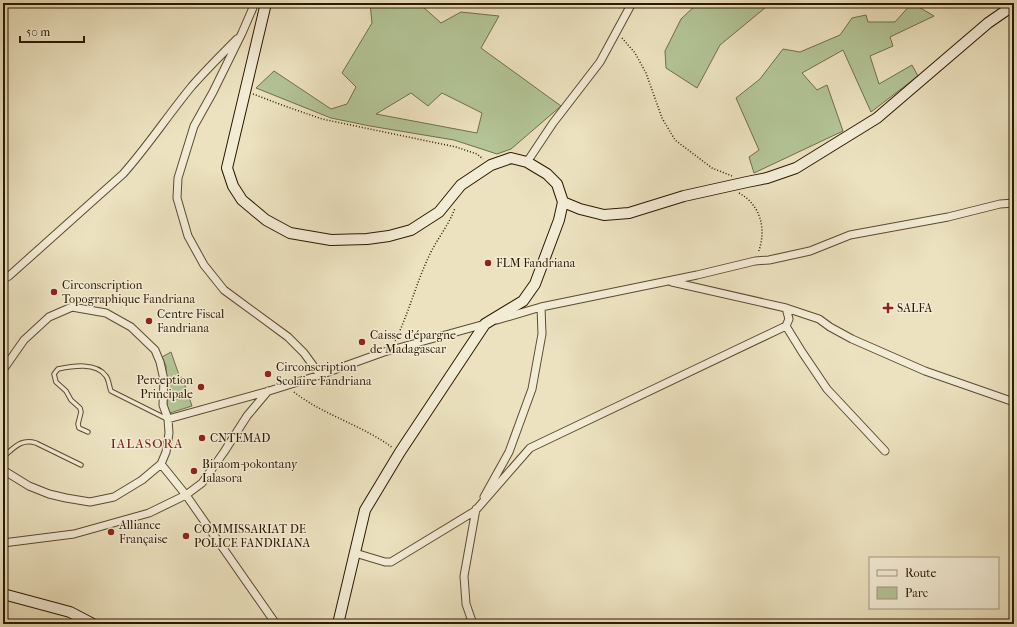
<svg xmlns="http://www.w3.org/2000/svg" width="1017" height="627" viewBox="0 0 1017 627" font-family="'IM FELL French Canon',serif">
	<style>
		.green { fill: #b3c496; stroke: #6f6e4c; fill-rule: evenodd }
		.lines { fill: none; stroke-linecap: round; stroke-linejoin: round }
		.lane-casing { stroke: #5b4b30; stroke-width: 5.5 }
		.street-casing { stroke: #5b4b30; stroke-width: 9 }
		.secondary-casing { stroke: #2b1901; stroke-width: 12 }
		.path { stroke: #2b1901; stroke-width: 1.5; stroke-dasharray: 1 2; stroke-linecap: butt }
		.lane { stroke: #f3ecd5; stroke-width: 3.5 }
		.street { stroke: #f3ecd5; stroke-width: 7 }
		.secondary { stroke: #f3ecd5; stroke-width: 10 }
		.poi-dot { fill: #8f2418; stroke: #f3ecd5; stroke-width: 1.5 }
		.labels { text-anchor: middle; stroke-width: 3; stroke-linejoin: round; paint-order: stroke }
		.poi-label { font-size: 12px; fill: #2b1901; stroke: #f3ecd5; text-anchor: start }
		.neighbourhood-label { font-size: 13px; letter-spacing: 1px; fill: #7a1f14; stroke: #f3ecd5 }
	</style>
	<rect width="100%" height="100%" fill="#ece2bf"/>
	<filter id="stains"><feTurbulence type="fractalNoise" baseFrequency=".005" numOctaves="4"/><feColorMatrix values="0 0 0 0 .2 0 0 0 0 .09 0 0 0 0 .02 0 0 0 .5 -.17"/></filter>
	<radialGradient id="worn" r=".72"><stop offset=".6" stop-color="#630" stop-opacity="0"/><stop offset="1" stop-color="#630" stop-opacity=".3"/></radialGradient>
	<!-- green -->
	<path class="green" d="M370,3H421L422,6L441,23L461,12L499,16L481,48L561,106L511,149L497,154L454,140L370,126L331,118L256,88L274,71L331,109L347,104L356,87L342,73L372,23ZM411,93L428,106L442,93L482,113L477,133L376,114Z
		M698,3H771L720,45L697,88L666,68L665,51L681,19Z
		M912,3L934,16L890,37L893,46L870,56L879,84L912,65L918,76L871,112L843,50L802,73L817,90L827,85L843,131L754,173L749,157L759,150L736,98L760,79L783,49L800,52L840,35L852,18L866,15L868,22H895Z
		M171,352L180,378L182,377L192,406L170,413L167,407L166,366L162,357Z"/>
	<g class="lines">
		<defs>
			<path id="lane" d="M88,432L79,428L78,424L81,412L80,408L71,400L66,391L56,382L54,374L58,369C73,366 96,362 106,376C109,380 109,386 111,391L167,419
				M3,457C14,448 21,438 36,443L81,465"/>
			<path id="street" d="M255,3L242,33L213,92L194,126L178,178L177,198L188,236L204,265L224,290L288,337L304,353L320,375
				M527,162L553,123L600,62L632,3
				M3,279L9,276L123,174C148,146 168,115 192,86C206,70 222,54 237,39
				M672,282L786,308L819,319L830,327L852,339L925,371L1014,402
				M497,320L541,307L697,275L755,261L769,260L810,251L850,235L948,217L1000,204L1014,203
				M786,326L802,352L827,389L885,451
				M3,370L24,340L49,317L72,307L106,313L131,327L155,350L160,362L164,380L163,405L168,419L169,433L166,452L161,464L142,480L114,497L90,502L66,498L49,494L29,486L3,470
				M168,419L269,391L320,375L384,352L485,324
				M161,464L186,495L276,624
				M484,497L509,452L532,389L542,334L541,307
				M3,543L74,534L149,513L186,495L202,483L224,452L247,416L268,391
				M355,553L385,562H391L475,511L530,448L786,326L789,319L786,308
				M473,624L466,604L464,576L476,509"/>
			<path id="secondary" d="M266,3L227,168L233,186L242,200L266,220L290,233L331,240L367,239L389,236L411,230L439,212L461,185L491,165L511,158L527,162L547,174L557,184L563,202L559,220L535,284L523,301L485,324L400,452L365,510L338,624
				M563,202L580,209L604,215L629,213L684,196L747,182L767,178L796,168L877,118L988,23L1014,5
				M3,594L70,612L93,624"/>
		</defs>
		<!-- lane casing -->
		<use href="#lane" class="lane-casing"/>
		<!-- street casing -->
		<use href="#street" class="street-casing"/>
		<!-- secondary casing -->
		<use href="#secondary" class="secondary-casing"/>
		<!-- path -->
		<path class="path" d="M622,38L635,53L646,73L662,118L675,140L712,168L732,176
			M253,94L282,105L322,119L456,147L477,154L483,159
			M739,193C761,205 767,230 758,253
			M395,341C409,313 416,283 430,254C437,239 449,225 455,208
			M294,392C323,415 362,425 393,448"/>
		<!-- lane -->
		<use href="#lane" class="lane"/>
		<!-- street -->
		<use href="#street" class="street"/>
		<!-- secondary -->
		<use href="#secondary" class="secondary"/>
	</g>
	<!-- markers -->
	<g class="poi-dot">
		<circle cx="488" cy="263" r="4"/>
		<circle cx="54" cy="292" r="4"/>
		<path d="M886 302h4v4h4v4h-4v4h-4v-4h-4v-4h4z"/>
		<circle cx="149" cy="321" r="4"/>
		<circle cx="362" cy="342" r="4"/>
		<circle cx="268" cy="374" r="4"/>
		<circle cx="201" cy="387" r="4"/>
		<circle cx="202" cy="438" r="4"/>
		<circle cx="194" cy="471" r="4"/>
		<circle cx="111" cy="532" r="4"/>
		<circle cx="186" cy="536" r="4"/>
	</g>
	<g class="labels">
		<!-- poi labels -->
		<g class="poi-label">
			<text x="496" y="267">FLM Fandriana</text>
			<text x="62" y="289">Circonscription<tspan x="62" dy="14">Topographique Fandriana</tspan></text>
			<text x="897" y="312">SALFA</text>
			<text x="157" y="318">Centre Fiscal<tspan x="157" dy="14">Fandriana</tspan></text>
			<text x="370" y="339">Caisse d'épargne<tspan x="370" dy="14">de Madagascar</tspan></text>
			<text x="276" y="371">Circonscription<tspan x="276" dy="14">Scolaire Fandriana</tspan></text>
			<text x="193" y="384" text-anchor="end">Perception<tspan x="193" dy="14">Principale</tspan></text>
			<text x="210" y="442">CNTEMAD</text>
			<text x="202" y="468">Biraom-pokontany<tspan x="202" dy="14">Ialasora</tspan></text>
			<text x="119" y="529">Alliance<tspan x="119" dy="14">Française</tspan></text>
			<text x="194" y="533">COMMISSARIAT DE<tspan x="194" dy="14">POLICE FANDRIANA</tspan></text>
		</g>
		<!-- neighbourhood labels -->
		<g class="neighbourhood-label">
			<text x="147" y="448">IALASORA</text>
		</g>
	</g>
	<!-- margin -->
	<rect width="1017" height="627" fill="none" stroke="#ece2bf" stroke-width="16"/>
	<rect x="4" y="4" width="1009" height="619" fill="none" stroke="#2b1901" stroke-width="2"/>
	<rect x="8" y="8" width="1001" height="611" fill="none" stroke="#2b1901"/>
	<!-- legend -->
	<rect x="869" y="557" width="130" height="52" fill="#f3ecd5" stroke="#a39880"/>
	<rect x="877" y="570" width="20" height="6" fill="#f3ecd5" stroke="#a39880"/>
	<text x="905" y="577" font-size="12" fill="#2b1901">Route</text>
	<rect x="877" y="587" width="20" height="12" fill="#b3c496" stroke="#a39880"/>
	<text x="905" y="597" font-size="12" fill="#2b1901">Parc</text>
	<!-- scale -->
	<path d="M20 36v6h64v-6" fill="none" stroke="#2b1901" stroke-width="2"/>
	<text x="26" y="36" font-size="12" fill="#2b1901" stroke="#f3ecd5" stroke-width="3" paint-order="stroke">50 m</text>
	<rect width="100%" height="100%" filter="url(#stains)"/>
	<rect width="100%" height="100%" fill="url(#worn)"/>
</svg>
